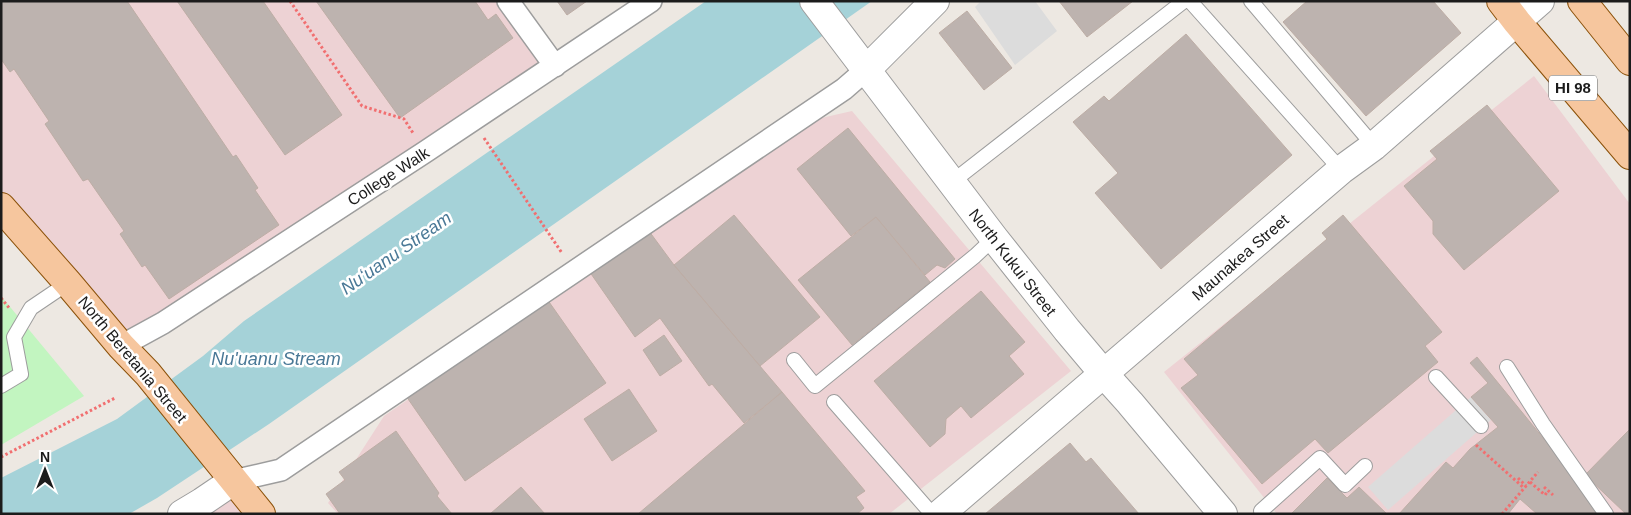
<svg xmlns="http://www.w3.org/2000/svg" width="1631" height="515" viewBox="0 0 1631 515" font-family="Helvetica,sans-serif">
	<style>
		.commercial { fill: #edd2d4 }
		.park { fill: #c2f5c0 }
		.parking { fill: #dcdcdc }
		.water { fill: #a5d2d8 }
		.building { fill: #bdb3af; stroke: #bdada5 }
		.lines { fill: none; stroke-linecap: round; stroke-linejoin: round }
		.service-casing { stroke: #9d9d9d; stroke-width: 16 }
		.pedestrian-casing { stroke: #9d9d9d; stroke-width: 24 }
		.minor-casing { stroke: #9d9d9d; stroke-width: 30 }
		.tertiary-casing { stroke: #9d9d9d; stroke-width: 30 }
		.primary-casing { stroke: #8b5109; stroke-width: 30 }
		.path { stroke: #f16f70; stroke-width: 3; stroke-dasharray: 2.5 2.5; stroke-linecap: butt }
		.service { stroke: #fff; stroke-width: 14 }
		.pedestrian { stroke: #fff; stroke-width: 21 }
		.minor { stroke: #fff; stroke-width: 28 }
		.tertiary { stroke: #fff; stroke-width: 28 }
		.primary { stroke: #f6c69e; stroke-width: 28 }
		.labels { text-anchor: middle; stroke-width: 5; stroke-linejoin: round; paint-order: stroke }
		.shield { fill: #fff; stroke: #606060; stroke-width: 1 }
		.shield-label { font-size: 15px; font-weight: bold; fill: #1c1c1c }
		.street-label { font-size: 16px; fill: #1c1c1c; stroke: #fff }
		.water-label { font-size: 18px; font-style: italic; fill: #497896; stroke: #fff }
	</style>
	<rect width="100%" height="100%" fill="#ede8e2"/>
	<!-- commercial -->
	<path class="commercial" d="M1,1H508L555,66L121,346L1,207Z
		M1534,76L1630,204V514H1277L1164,372Z
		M852,111L1071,371L889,514H338L328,503L384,416L817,119Z
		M233,481L262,514H182Z"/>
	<!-- park -->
	<path class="park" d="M1,296L84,396L1,445Z"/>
	<!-- parking -->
	<path class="parking" d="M981,1H1035L1057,31L1015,65L975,7Z
		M1471,397L1491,420L1388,510L1368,487Z"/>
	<!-- water -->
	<path class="water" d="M706,1H872L269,424L157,498L129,514H1V478L117,419L203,356L244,321Z"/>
	<!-- building -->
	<path class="building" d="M1,1H127L233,157L236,155L258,188L255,190L279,225L169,299L145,265L142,267L120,234L124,231L88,179L83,181L45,124L49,121L14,69L10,72L1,59Z
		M177,1H263L342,115L285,155Z
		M316,1H475L488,20L496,14L513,38L400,118Z
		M557,1H587L567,15Z
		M1059,1H1133L1087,37Z
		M1307,1H1433L1461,33L1366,116L1283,22Z
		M967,11L1012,68L984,90L939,33Z
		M1186,34L1292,155L1161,269L1095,193L1118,173L1073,122L1104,96L1109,101Z
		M1487,105L1559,191L1464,270L1433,234V221L1404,186L1437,159L1430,151Z
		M848,128L955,259L945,268L937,265L925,275L876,217L851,236L797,169Z
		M734,215L820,317L760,366L674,265Z
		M1343,215L1442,332L1425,346L1438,362L1328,453L1315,439L1262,484L1181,388L1198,375L1184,359L1327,239L1322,233Z
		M876,217L930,282L852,345L798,280Z
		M646,227L674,265L782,392L744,423L712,384L709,386L660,318L635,337L587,268Z
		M981,291L1025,342L1009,356L1024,374L971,418L961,406L946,419L945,434L930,447L874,381Z
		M547,299L606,383L465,481L406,396Z
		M664,335L682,361L660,376L643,350Z
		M1477,357L1605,514H1537L1520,499L1508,514H1399L1446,462L1453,468L1470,449L1498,427L1471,397L1488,383L1470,363Z
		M629,389L657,431L612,461L584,419Z
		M782,392L865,491L856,497L864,508L857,514H638Z
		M1630,429V514H1626L1585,475Z
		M396,431L439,493L437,496L452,514H340L326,494L345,480L339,472Z
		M1070,443L1086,462L1091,458L1139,514H985Z
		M1327,478L1347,498L1359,487L1387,514H1291Z
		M521,487L545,514H490Z"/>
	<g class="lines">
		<defs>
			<path id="service" d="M1190,1L1341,170
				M1251,1L1374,146
				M952,182L1184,1
				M794,360L815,386L975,256L994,238
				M1507,367L1543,424L1606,514
				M1436,377L1481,426
				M1,386L21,374L14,337L31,308L68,283
				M834,402L932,514
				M1261,511L1320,458L1345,485L1365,466"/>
			<path id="pedestrian" d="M508,1L555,66
				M121,346L163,323L425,152L651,1
				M233,481L281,470L844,89L867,69"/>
			<path id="minor" d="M814,1L994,238L1067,330L1104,374L1130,403L1223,514
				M867,69L935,1"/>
			<path id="tertiary" d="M182,514L202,502L233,481
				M940,514L1341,170L1374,146L1540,1"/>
			<path id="primary" d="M1501,1L1517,22L1630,155
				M1582,1L1630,61
				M1,207L68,283L121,346L148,374L261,514"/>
		</defs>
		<!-- service casing -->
		<use href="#service" class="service-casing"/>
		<!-- pedestrian casing -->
		<use href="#pedestrian" class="pedestrian-casing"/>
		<!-- minor casing -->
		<use href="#minor" class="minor-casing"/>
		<!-- tertiary casing -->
		<use href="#tertiary" class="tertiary-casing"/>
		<!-- primary casing -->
		<use href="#primary" class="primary-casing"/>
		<!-- path -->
		<path class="path" d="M290,1L362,106L404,119L413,133
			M484,138L562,253
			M1,298L10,309
			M1476,445L1524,488
			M1,457L115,398
			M1518,478L1526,486
			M1530,482L1545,495L1548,491
			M1544,487L1553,495
			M1502,514L1538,472"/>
		<!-- service -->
		<use href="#service" class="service"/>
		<!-- pedestrian -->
		<use href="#pedestrian" class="pedestrian"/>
		<!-- minor -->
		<use href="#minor" class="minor"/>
		<!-- tertiary -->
		<use href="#tertiary" class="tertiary"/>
		<!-- primary -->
		<use href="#primary" class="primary"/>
	</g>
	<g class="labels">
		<!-- shield labels -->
		<rect class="shield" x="1549" y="75.5" width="48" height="25" rx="4"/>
		<g class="shield-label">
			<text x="1573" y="93">HI 98</text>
		</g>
		<!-- street labels -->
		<g class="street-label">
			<text transform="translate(388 176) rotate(-33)" y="6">College Walk</text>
			<text transform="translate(1240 257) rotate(-41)" y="6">Maunakea Street</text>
			<text transform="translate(1013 262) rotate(52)" y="6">North Kukui Street</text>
			<text transform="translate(133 359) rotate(50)" y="6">North Beretania Street</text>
		</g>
		<!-- water labels -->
		<g class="water-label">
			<text transform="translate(396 253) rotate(-35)" y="6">Nuʻuanu Stream</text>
			<text x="276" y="365">Nu'uanu Stream</text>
		</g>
	</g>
	<!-- border -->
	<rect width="1631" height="515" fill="none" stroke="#1c1c1c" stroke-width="5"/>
	<!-- north arrow -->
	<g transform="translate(45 470)" stroke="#ffffff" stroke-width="4" paint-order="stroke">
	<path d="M0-4L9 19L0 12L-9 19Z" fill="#1c1c1c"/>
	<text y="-8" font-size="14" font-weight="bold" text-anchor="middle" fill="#1c1c1c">N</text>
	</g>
</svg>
